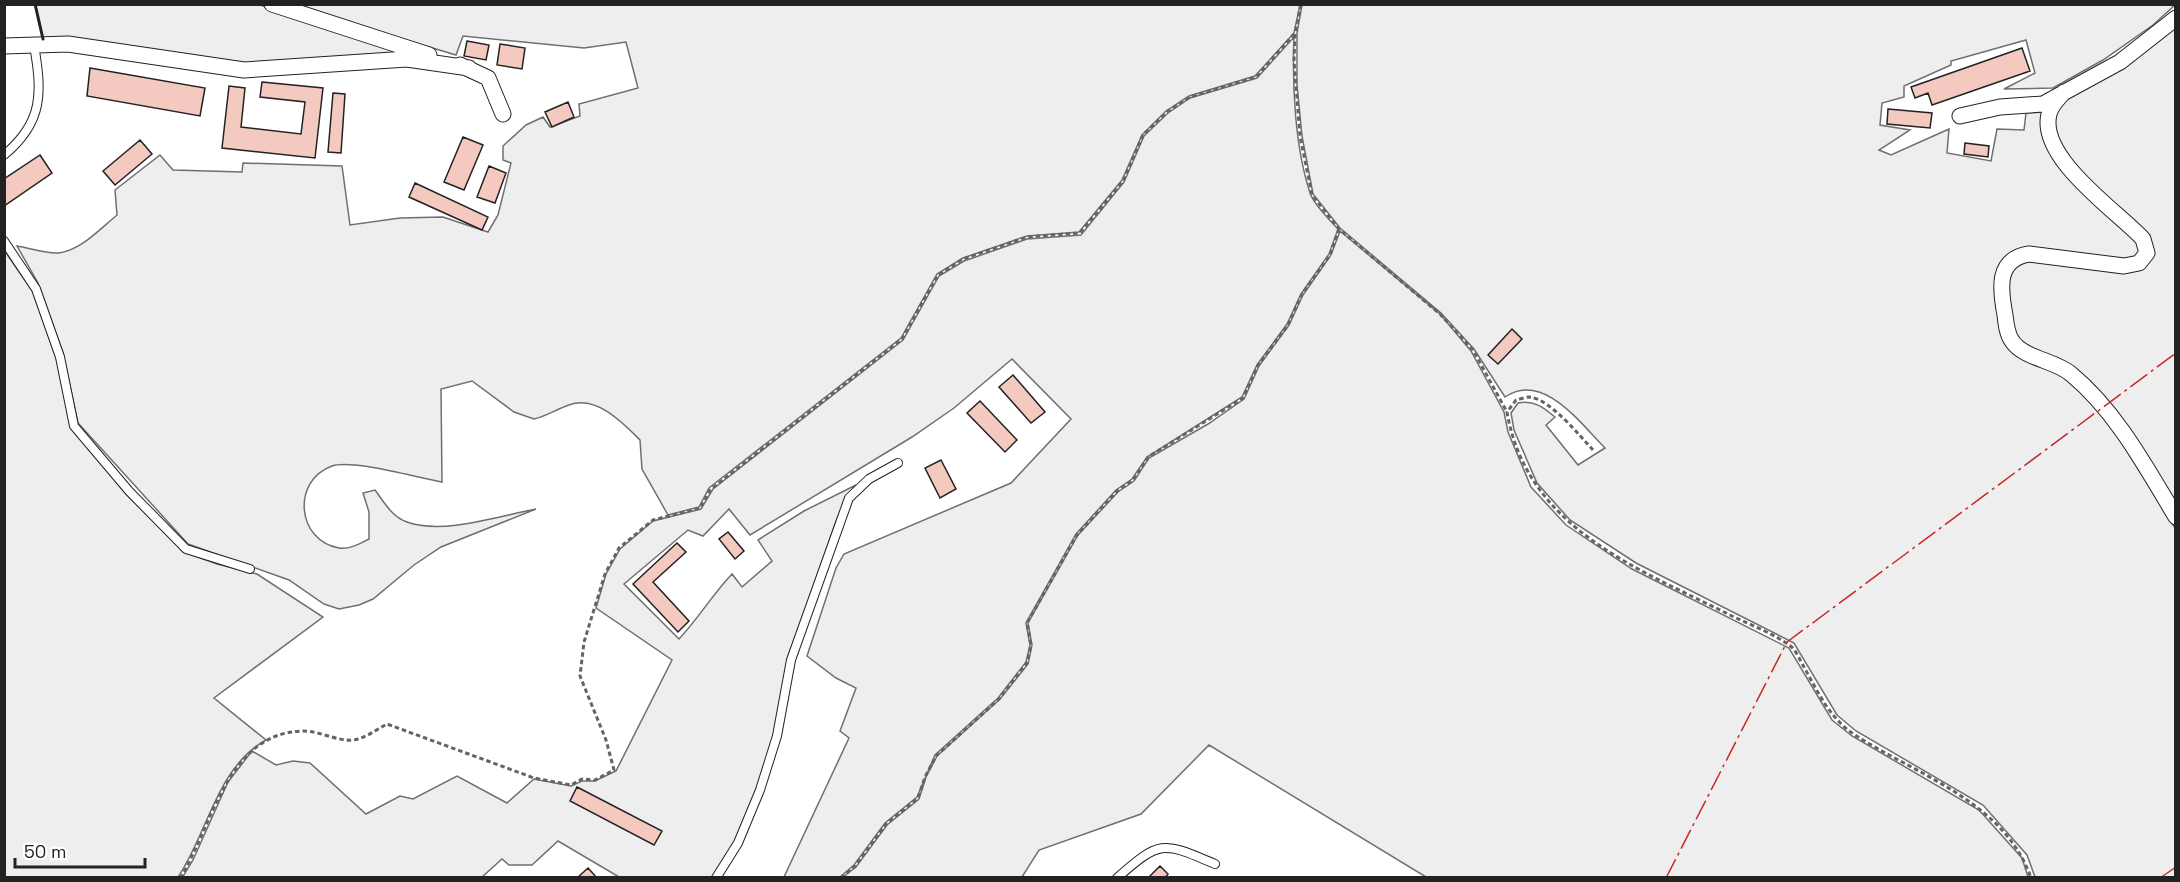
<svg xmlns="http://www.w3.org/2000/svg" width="2180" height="882" viewBox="0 0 2180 882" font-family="'Space Grotesk',sans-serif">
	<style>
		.green { fill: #eee; stroke: #6f6f6f; stroke-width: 1.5 }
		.building { fill: #f3c9c0; stroke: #222; stroke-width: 1.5 }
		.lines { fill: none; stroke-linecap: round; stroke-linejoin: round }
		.service-casing { stroke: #222; stroke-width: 10 }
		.minor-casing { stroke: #222; stroke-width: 17 }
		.path { stroke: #646464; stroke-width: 3; stroke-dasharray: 4.5 3; stroke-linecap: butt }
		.service { stroke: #fff; stroke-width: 8 }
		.minor { stroke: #fff; stroke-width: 15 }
		.wall { stroke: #222; stroke-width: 3 }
		.power { stroke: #c62828; stroke-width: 1.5; stroke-dasharray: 21 4.5 3 4.5; stroke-linecap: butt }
	</style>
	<rect width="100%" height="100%" fill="#fff"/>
	<!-- green -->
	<path class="green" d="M35,5H260L433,59L262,66L43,39Z
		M290,5H1300L1294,33L1255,76L1189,96L1166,111L1142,135L1122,180L1079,232L1027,236L963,258L937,274L901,338L709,488L699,507L668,515L642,469L640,440C622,422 596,395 569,405C557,409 547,416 534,419L514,412L472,381L441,389L442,482C418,478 353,459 332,466C291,481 297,541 339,548C349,550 361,543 369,539V512L363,493L375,490C384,502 392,517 407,522C443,535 499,516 536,509L441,547L414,565L373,599L359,605L339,609L324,604L289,580L188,544L78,423L63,353L38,283L17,246C30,248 46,254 59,253C81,250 100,229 117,215L115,190L160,155L173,170L242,172L243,163L342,166L350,225L400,218L443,217L488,232L498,215L511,163L503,160V146L526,125L543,117L550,127L580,116L579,104L638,88L626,42L584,48L463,36L456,55Z
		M1302,5H2175L2153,25L2103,60L2053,88L2004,89L2035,73L2026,40L1951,61V65L1904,86V97L1882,103L1880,125L1910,130L1879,150L1891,155L1949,129L1947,153L1991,161L1997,129L2024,130L2026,113L2044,112L2043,130L2133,236L2142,252L2131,260L2012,254L2003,335L2066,376L2107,419L2175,528V877H2035L2027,855L1983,805L1856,731L1837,715L1794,643L1636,563L1570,520L1537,483L1514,430L1511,413L1518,403C1534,400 1543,407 1555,417L1546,425L1578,465L1605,448C1580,423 1543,371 1505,397L1474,349L1441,313L1340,228L1313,194L1302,136L1297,85V33Z
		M2175,25V507L2116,412L2017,339L2006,293L2013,266L2023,260L2110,270L2152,254L2058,144L2054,115L2067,96Z
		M1294,37C1292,85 1295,147 1310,193C1314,205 1329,219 1338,229L1329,254L1301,294L1287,324L1257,365L1242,397L1147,457L1132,479L1116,490L1076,534L1026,623L1030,645L1026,662L998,698L935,755L917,797L885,823L854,865L840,877H784L849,738L840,731L856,688L836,678L807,656L836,568L844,554L1011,483L1071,419L1012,359L954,408L912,437L750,535L729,509L703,536L688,530L624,584L679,639C698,619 712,595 732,574L742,587L772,561L758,540L804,511L856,485L847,496L836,521L788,659L774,735L758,789L736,841L713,877H619L558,841L532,865H509L502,859L482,877L182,878L193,860L228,782L252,751L276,765L293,761L310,763L366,814L400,796L413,799L457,776L507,803L534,779L571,786L582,781H595L616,771L672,660L596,608L606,574L620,549L653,521L701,509L713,489L903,340L939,276L964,261L1027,239L1081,235L1124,182L1144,136L1168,113L1190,98L1257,78Z
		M1340,231L1440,314L1471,351L1504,412L1508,432L1531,487L1566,525L1632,569L1789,648L1832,720L1852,736L1979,810L2022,858L2028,877H1426L1209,745L1141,814L1039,850L1022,877H843L856,867L887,825L919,799L926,777L937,756L1000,699L1028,664L1032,645L1028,623L1078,535L1118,492L1134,481L1149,458L1208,424L1244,399L1259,366L1289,325L1303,295L1331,255Z
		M4,250L33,292L56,357L71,427L127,495L187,553L217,564L257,574L323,617L214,698L266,740C216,768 208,833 178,877H5Z"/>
	<!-- building -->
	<path class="building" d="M467,41L489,45L486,60L464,56Z
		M500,44L525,48L522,69L497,65Z
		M2022,48L2030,71L1932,105L1928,93L1915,98L1911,87Z
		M90,68L205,88L200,116L87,96Z
		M262,82L323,88L315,158L222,148L229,86L245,88L241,127L301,134L305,102L260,97Z
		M333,93L345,94L341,153L328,152Z
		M568,102L574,117L552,127L545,112Z
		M1888,109L1932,113L1930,128L1887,124Z
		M463,137L483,145L464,190L444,182Z
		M140,140L152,154L115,185L103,171Z
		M1965,143L1989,146L1988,157L1964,154Z
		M40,155L52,173L4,206V179Z
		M489,166L506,173L495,203L477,197Z
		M415,183L488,217L482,230L409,197Z
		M1512,329L1522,339L1498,364L1488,355Z
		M1013,375L1045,412L1031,423L999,387Z
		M980,401L1017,440L1005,452L967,413Z
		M941,460L956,489L940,498L925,468Z
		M728,532L744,551L735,559L719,539Z
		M677,543L686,552L653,582L689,621L678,632L633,584Z
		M577,787L662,831L654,845L570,801Z
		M1160,866L1168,874L1165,878H1148Z
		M588,868L597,878H577Z"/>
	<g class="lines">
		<defs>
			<path id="service" d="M4,155C44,122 42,92 34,45
				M4,241L36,289L60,357L74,426L129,491L186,549L250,569
				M716,878L738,843L760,790L777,736L791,660L849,498L869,479L898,463
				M1117,878C1161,839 1163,842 1215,864"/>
			<path id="minor" d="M272,4L429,55
				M4,46L68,44L244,70L407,59L469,68
				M460,65L488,78L503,114
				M2064,92C2058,99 2051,105 2049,114C2038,158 2117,211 2143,239L2147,253L2139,263L2124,266L2029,254C1996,259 2000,289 2005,315C2006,324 2007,334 2012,341C2024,359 2055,360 2071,374C2116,411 2146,467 2176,517
				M1960,116L2000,107L2043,104L2120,62L2176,18"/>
		</defs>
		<!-- service casing -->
		<use href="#service" class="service-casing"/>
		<!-- minor casing -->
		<use href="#minor" class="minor-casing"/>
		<!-- path -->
		<path class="path" d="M1295,34L1294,61L1300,136L1312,195L1339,229L1440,314L1473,350L1507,412
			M1593,450C1579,435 1551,400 1530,397C1526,397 1520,399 1516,400L1507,412C1527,529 1639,569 1732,616C1751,625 1772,633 1789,645C1796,649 1800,661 1804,667C1818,692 1830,719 1855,735C1917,775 2005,802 2031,878
			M180,878C213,827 226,732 304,731C320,731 343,744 358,739C368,736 378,729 387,724L534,778L571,785L582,779L595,780L614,770L606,740L580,676L584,642L605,574L619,548L653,520L700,508L710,490L902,339L938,275L963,259L1027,237L1080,233L1123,181L1143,135L1167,112L1190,97L1256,77L1295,33L1301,4
			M841,878L855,866L886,824L918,798L925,777L936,756L999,699L1027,663L1031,645L1027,623L1077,535L1117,491L1133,480L1148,457L1243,398L1258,365L1288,325L1302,294L1330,255L1339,229"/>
		<!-- service -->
		<use href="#service" class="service"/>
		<!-- minor -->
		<use href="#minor" class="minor"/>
		<!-- wall -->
		<path class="wall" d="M35,4L43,39"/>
		<!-- power -->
		<path class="power" d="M1666,878L1787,642L2176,353
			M2160,878L2176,867"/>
	</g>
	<!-- border -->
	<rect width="2180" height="882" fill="none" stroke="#222222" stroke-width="12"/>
	<!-- scale -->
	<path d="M15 858v9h130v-9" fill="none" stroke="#222222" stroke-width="3"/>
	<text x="24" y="858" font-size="18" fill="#222222" stroke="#ffffff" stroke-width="4.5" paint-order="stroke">50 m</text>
</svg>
